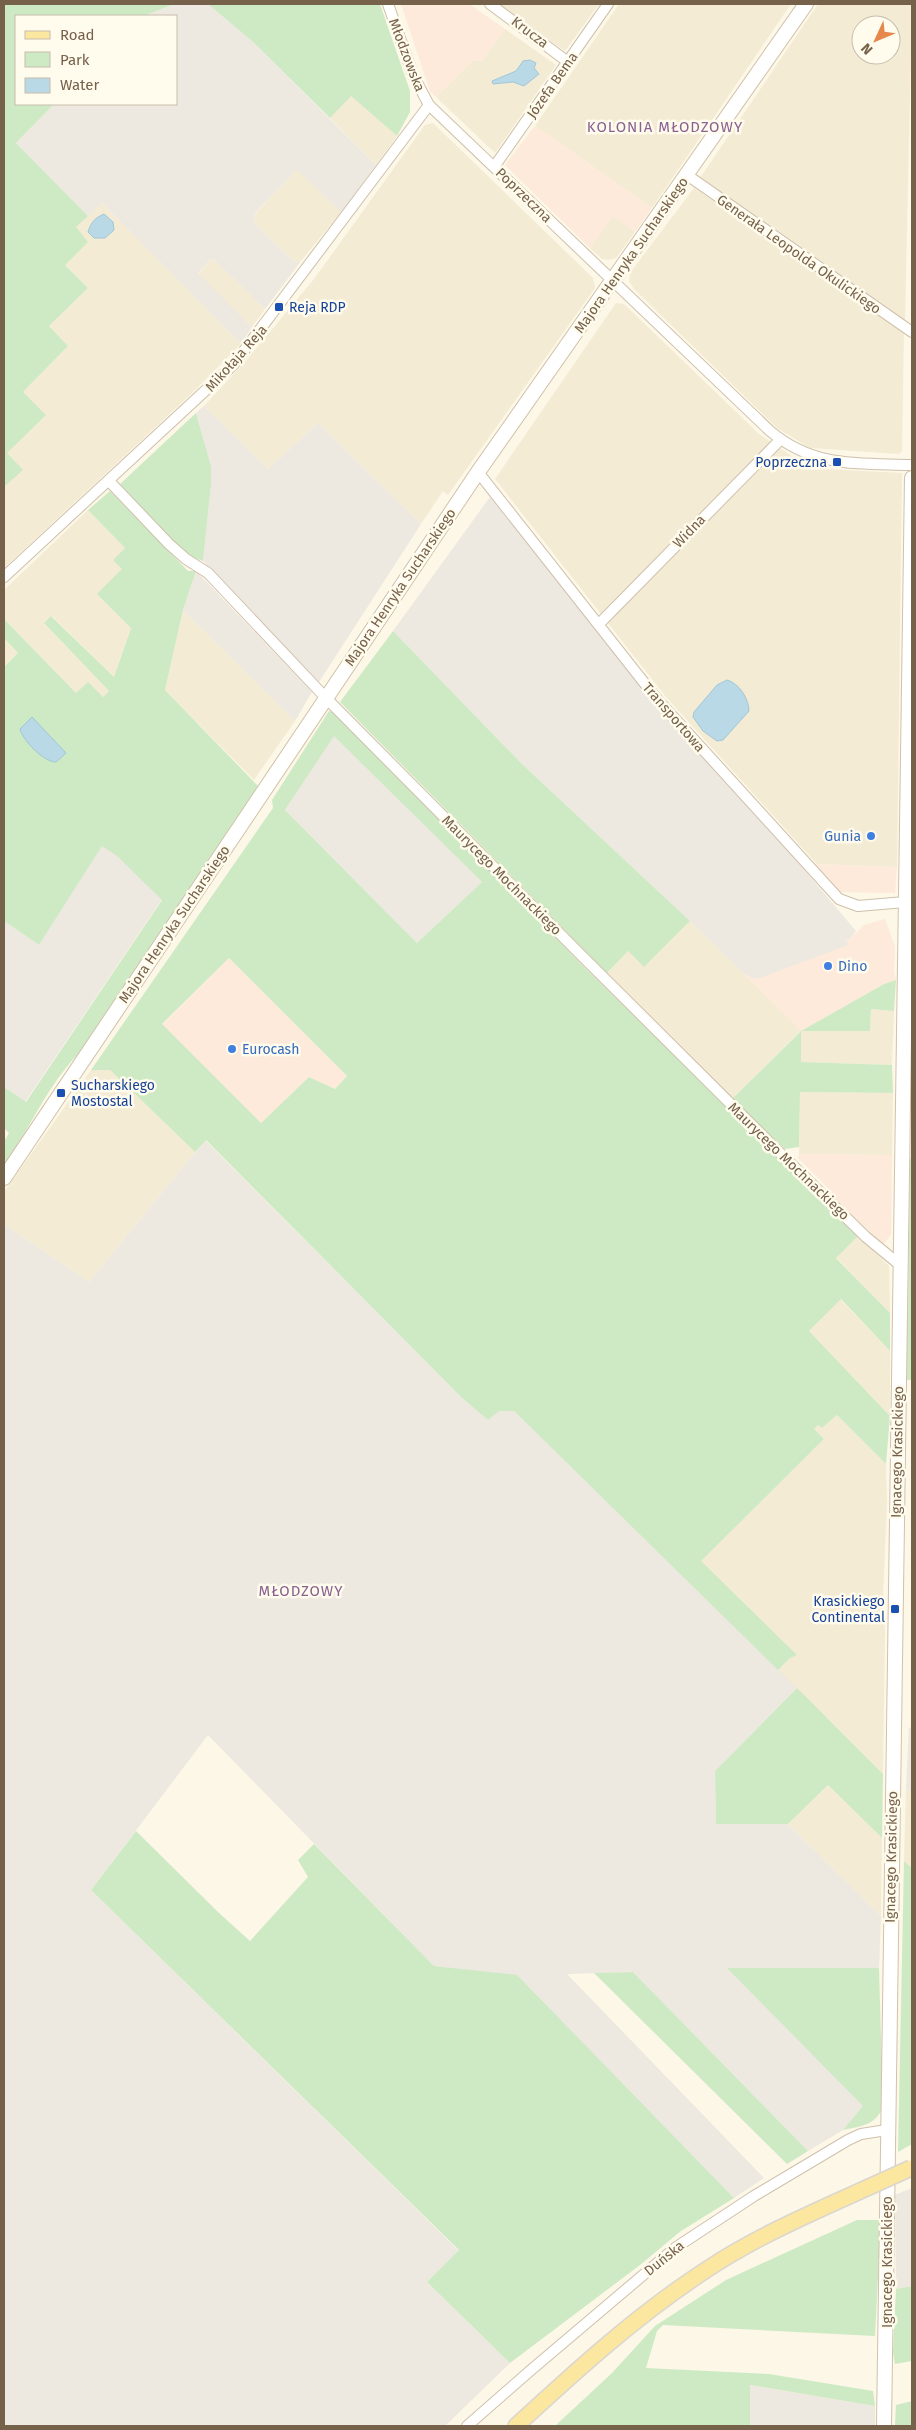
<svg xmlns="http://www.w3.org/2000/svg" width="916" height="2430" viewBox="0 0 916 2430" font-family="'Fira Sans',sans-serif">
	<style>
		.residential { fill: #f4ebd4; fill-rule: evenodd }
		.commercial { fill: #fdeada }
		.industrial { fill: #ede8e0 }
		.green { fill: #ceeac4; fill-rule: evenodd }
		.water { fill: #bad9e6; stroke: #a0c6d8 }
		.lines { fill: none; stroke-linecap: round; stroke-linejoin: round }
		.street-casing { stroke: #cec0ac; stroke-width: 12 }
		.secondary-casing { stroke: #d1c2a9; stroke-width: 16 }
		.primary-casing { stroke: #dbd6d0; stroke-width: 18 }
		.street { stroke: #fff; stroke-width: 10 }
		.secondary { stroke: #fff; stroke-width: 14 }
		.primary { stroke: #fbe79f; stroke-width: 15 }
		.primary-bridge-casing { stroke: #dbd6d0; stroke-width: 18; stroke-linecap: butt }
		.primary-bridge { stroke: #fbe79f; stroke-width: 15 }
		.transit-dot { fill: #1a4fb4; stroke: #fffbed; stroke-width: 2 }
		.shop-dot { fill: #3f7fe0; stroke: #fffbed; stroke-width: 2 }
		.labels { text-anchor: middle; stroke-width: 5; stroke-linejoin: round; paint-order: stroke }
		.street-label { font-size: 14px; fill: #76614b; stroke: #fffbed }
		.transit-label { font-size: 14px; fill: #164399; stroke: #fffbed; text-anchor: start }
		.shop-label { font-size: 14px; fill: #366cbe; stroke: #fffbed; text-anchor: start }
		.neighbourhood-label { font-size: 15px; letter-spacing: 1px; fill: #8a6292; stroke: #fffbed }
	</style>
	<rect width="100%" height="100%" fill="#fcf7e6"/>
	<!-- residential -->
	<path class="residential" d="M499,4H599L565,51Z
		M619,4H791L652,208L535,126Z
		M818,4H912L905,322L700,178ZM861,25H891V55H861Z
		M505,29L556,65L495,153L436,97L473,60L482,61Z
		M349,94L397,136L376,165L328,116Z
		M433,123L593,278L595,288L448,495L443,491L421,524L318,423L268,469L204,406L244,363L314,279L425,125Z
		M297,169L341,212L301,261L294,262L254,223L255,214Z
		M694,188L904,332L902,451L899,454L810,448L777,428L634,289L629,281L630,273Z
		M102,203L241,344L191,394L4,568V485L5,486L7,453L23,392L68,346L49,326L88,288L65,265L75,227Z
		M613,215L635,232L616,258L608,260L602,259L590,248Z
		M212,258L265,309L252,327L198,274Z
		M616,303L624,304L759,434L805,465L825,469L902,473L897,867L817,864L666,697L495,479Z
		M88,510L125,548L122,569L131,627L114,677L52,616L44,623L109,691L103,697L76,693L4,619V590Z
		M183,610L295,721L254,780L165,690Z
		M4,638L18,653L4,667Z
		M690,921L801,1030L870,1031L871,1009L894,1011L892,1065L801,1062L800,1031L732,1099L607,973L628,951L644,966Z
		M91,1070H110L195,1152L89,1282L4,1224V1192Z
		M800,1092L893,1093L892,1155L799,1154Z
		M859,1235L889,1266L890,1313L836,1257Z
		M840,1299L890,1351V1416L809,1331Z
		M837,1415L886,1464L887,1501L883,1597L885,1632L883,1774L778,1670L790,1658L796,1655L700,1561L824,1439L813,1429L818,1425L822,1428Z
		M828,1785L882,1838L881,1916L788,1824Z
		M906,1788L912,1793V1868L904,1861Z"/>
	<!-- commercial -->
	<path class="commercial" d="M401,4H469L505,29L482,61L473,60L436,97L430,91Z
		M535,126L652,208L635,232L613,216L590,248L505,165Z
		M817,864L897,867L895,893L839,892L816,865Z
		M885,919L895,947L894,971L896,980L884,984L801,1031L745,975L757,979L847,945L846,940L851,938L864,925Z
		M229,958L347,1076L335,1089L309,1077L261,1123L162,1025Z
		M799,1154L892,1155L891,1234L883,1245L832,1195V1192L798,1158Z"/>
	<!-- industrial -->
	<path class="industrial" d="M174,4H208L253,42L376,165L341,212L297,170L255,213L254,223L294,262L301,261L265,309L212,258L198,273L252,327L241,344L102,203L88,216L16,143L54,104H176V16H144Z
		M204,406L268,469L318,423L421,524L319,682L203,561L211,485V466L196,413Z
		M490,497L651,700L773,833L856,931L851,938L846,940L848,945L757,979L745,975L690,921L522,764L393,631Z
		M196,571L312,692L295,721L183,610Z
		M334,735L482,882L417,943L285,810Z
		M102,845L111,850L162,899L25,1102L4,1087V921L39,945Z
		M205,1140L462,1398L488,1420L499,1411H514L797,1688L715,1771L716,1824H788L881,1916L879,1968H728L864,2106L843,2130L808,2151L633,1972L567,1974L764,2178L734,2198L517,1976L434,1966L208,1735L91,1890L459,2251L427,2282L510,2363L445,2426H4V1224L89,1282Z
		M909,1727L912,1729V1793L906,1788Z
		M912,2188V2286L896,2289L895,2195Z
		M749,2385L875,2406V2426H750Z"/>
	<!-- green -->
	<path class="green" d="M4,4H174L144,16H16V104H54L16,143L88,216L76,227L88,242L65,265L88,288L49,326L68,346L23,392L46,415L7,453L23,470L5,486Z
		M208,4H380L410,91V112L397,136L351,96L330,118L253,42Z
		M196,413L211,466V485L203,561L187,555L181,549L120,484Z
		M110,491L188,571H196L183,610L165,690L258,786L81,1051C47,1085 31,1127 4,1166V1142L9,1133L4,1128V1087L26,1102L162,900L117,856L102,846L39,945L4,921V667L18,653L4,638V619L76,693L88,682L103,697L109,691L44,623L51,616L114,677L131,628L97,594L122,569L113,560L125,548L88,510Z
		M393,631L522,764L690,921L644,967L628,951L607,973L340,702Z
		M329,711L335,713L588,971L859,1235L836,1258L890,1313V1351L841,1299L809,1331L890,1416L886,1464L837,1415L822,1428L818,1425L814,1429L824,1439L701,1561L797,1655L790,1658L778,1670L514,1411H499L488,1420L462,1398L206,1140L195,1152L110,1070H91L273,808L272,800ZM334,736L482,882L417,943L285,810ZM229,958L347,1076L335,1089L309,1077L261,1123L162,1024Z
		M896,980L894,1011L871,1009L870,1031H801V1062L892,1065L893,1093L800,1092L799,1147L785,1149L732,1099L801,1031L884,984Z
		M912,1152V1380H904V1328L908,1318L910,1161Z
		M797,1688L883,1774L882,1838L828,1785L788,1824H716L715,1771Z
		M136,1831L219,1913L250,1941L308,1877L298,1860L314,1844L434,1966L517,1975L734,2198L681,2231L640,2265L510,2363L427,2282L459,2250L91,1890Z
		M904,1861L912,1868V2144L898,2152Z
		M727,1968H879L883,2107C875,2126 861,2126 843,2130L863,2106Z
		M633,1972L808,2151L787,2164L594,1973Z
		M857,2220H881L875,2336L663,2325L657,2331L646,2368L769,2374L873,2391L875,2406L750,2385V2426H555L612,2373L655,2326L726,2280Z
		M912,2286V2361L895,2364L893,2352L896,2289Z
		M912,2401V2426H895L896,2405Z"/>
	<!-- water -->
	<path class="water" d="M530,60L536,63L534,68L539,74L524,86L513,82L493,84L492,81L516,71L523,61Z
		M104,214L113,222L114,230L105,238H94L88,232C91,222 95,218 104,214Z
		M727,680C739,683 749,699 749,711L723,740L717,741L703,731L693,717L694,712L717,685Z
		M32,717L66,753L56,762C44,762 23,741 20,729Z"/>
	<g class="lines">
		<defs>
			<path id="street" d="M388,4L413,75L429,105L770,431C814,468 858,463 912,465
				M490,4L568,62
				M494,167L608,4
				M687,175L912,332
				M478,472L657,699L839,899L858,906L905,902
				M109,481L169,544L186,559L208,573L325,697L581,955L779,1152L866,1237L900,1265
				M4,577L234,364L429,105
				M599,624L780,440
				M467,2426L531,2370L675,2248L754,2196L848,2140L861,2134L887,2130"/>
			<path id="secondary" d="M4,1178L478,472L806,4
				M884,2426L912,478"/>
			<path id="primary" d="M516,2426C577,2370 637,2315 706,2270C757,2236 814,2212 869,2187"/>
		</defs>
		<!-- street casing -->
		<use href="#street" class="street-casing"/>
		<!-- secondary casing -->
		<use href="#secondary" class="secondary-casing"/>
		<!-- primary casing -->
		<use href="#primary" class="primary-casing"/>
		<!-- street -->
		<use href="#street" class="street"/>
		<!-- secondary -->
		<use href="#secondary" class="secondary"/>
		<!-- primary -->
		<use href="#primary" class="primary"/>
		<defs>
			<path id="primary-bridge" d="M869,2187L911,2168"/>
		</defs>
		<!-- primary-bridge casing -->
		<use href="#primary-bridge" class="primary-bridge-casing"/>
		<!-- primary-bridge -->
		<use href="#primary-bridge" class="primary-bridge"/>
	</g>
	<!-- markers -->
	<g class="transit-dot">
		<rect x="274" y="302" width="10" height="10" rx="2.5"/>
		<rect x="832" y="457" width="10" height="10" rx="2.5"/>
		<rect x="56" y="1088" width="10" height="10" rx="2.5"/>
		<rect x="890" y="1604" width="10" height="10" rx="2.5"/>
	</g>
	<g class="shop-dot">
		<circle cx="871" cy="836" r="5"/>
		<circle cx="828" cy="966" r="5"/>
		<circle cx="232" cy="1049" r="5"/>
	</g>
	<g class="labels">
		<!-- street labels -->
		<g class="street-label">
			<text transform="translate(530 32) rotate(37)" y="5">Krucza</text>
			<text transform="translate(407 55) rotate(69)" y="5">Młodzowska</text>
			<text transform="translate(552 85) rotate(-55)" y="5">Józefa Bema</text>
			<text transform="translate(524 195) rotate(44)" y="5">Poprzeczna</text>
			<text transform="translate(799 254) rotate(35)" y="5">Generała Leopolda Okulickiego</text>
			<text transform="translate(631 255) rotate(-55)" y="5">Majora Henryka Sucharskiego</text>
			<text transform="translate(236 358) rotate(-48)" y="5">Mikołaja Reja</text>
			<text transform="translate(689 531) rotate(-46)" y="5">Widna</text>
			<text transform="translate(400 587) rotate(-56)" y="5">Majora Henryka Sucharskiego</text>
			<text transform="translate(674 717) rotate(49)" y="5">Transportowa</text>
			<text transform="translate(502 875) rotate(45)" y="5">Maurycego Mochnackiego</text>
			<text transform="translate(174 924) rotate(-56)" y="5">Majora Henryka Sucharskiego</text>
			<text transform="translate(789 1161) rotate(44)" y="5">Maurycego Mochnackiego</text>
			<text transform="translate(897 1452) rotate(-89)" y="5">Ignacego Krasickiego</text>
			<text transform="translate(891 1857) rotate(-89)" y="5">Ignacego Krasickiego</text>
			<text transform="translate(664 2258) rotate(-39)" y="5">Duńska</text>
			<text transform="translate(887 2262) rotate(-90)" y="5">Ignacego Krasickiego</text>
		</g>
		<!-- transit labels -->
		<g class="transit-label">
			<text x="289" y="312">Reja RDP</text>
			<text x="827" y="467" text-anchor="end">Poprzeczna</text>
			<text x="71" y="1090">Sucharskiego<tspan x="71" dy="16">Mostostal</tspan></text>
			<text x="885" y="1606" text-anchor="end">Krasickiego<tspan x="885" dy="16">Continental</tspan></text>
		</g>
		<!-- shop labels -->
		<g class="shop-label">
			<text x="861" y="841" text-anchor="end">Gunia</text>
			<text x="838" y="971">Dino</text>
			<text x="242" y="1054">Eurocash</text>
		</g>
		<!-- neighbourhood labels -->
		<g class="neighbourhood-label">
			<text x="665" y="132">KOLONIA MŁODZOWY</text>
			<text x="301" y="1596">MŁODZOWY</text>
		</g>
	</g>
	<!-- border -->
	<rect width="916" height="2430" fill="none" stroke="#76614b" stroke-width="10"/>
	<!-- legend -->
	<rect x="15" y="15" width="162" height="90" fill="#fffbed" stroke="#c8bdac"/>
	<rect x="25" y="31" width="25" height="8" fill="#fbe79f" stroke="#c8bdac"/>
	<text x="60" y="40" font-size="15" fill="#76614b">Road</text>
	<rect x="25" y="52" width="25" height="15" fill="#ceeac4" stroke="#c8bdac"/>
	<text x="60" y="65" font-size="15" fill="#76614b">Park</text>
	<rect x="25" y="78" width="25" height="15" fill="#bad9e6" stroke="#c8bdac"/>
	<text x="60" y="90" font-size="15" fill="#76614b">Water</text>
	<!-- north arrow -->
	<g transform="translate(876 40) rotate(226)"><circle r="24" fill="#fffbed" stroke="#c8bdac"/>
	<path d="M0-4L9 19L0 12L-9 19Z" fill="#e6874b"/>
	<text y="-8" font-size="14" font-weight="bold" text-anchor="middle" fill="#76614b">N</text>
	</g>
</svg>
